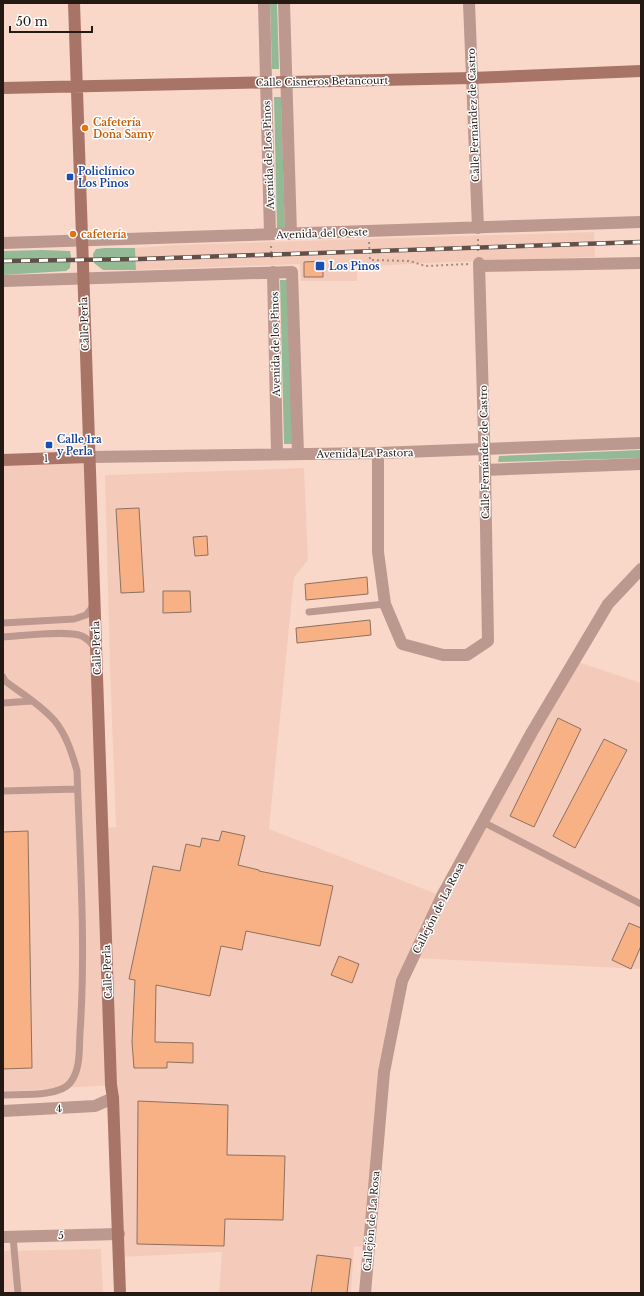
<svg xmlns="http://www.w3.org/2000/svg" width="644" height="1296" viewBox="0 0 644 1296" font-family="'Libre Baskerville',serif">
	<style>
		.built { fill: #f4cbba }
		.green { fill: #93ba95 }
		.building { fill: #f8b085; stroke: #8c7161 }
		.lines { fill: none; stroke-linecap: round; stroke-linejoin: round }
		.path { stroke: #a38b80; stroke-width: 2; stroke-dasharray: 2 3; stroke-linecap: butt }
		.lane { stroke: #bd988f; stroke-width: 7 }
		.street { stroke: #bd988f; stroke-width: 12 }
		.secondary { stroke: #a97468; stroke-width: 12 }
		.rail-casing { stroke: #625048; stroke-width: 4.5 }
		.rail { stroke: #fff; stroke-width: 3; stroke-dasharray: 9; stroke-linecap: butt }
		.food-dot { fill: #e8710a; stroke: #fff; stroke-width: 1.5 }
		.transit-dot { fill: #1a4fb4; stroke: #fff; stroke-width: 1.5 }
		.labels { text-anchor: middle; stroke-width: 3; stroke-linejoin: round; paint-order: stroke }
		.street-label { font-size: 10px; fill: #251914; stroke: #fff }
		.food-label { font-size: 10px; font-weight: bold; fill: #c56008; stroke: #fff; text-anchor: start }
		.transit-label { font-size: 10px; font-weight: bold; fill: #164399; stroke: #fff; text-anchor: start }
	</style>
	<rect width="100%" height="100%" fill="#f9d8ca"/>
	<!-- built -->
	<path class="built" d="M594,232L595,257L426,263L357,267V281H301L300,264L136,270L135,248L176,245Z
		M89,457L102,828L116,827L110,667L105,475L304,468L308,560L294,577L269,829L442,896L575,661L641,683V969L413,958L384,1072L369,1246L354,1247L351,1293H219L222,1252L120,1257L111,1085L3,1092V460Z
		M101,1249L103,1293H3V1251Z"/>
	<!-- green -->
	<path class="green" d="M270,3H277L279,69H272Z
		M274,97H281L285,229H277Z
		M105,248H135L136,270H103L94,263L93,254L96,249Z
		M42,250L70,251L71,256L70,268L66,271L3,275V251Z
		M280,280H288L292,444H284Z
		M641,450V458L498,462L499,456Z"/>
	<!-- building -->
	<path class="building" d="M323,261V277H304V262Z
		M139,508L144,592L121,593L116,509Z
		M207,536L208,555L195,556L193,537Z
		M367,577L368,594L306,600L305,584Z
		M163,591H190L191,612L163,613Z
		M370,620L371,635L297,643L296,628Z
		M558,718L581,729L534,827L510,816Z
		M604,739L627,750L575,848L553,836Z
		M28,831L32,1068L3,1069V832Z
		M222,831L245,836L238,865L259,870V871L333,886L320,946L246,931L242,950L221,946L210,996L156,985L155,1042L193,1043V1063L167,1062V1068H134L132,1042L135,980L129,979L153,866L180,871L186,844L200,847L202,838L219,841Z
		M629,923L641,928V946L631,969L612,960Z
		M339,956L359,964L352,983L331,975Z
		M138,1101L228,1105L227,1155L285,1156L283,1220L225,1219L224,1246L137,1244Z
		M317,1255L351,1259L347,1293H311Z"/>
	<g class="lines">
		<!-- path -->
		<path class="path" d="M478,239V253
			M369,242L370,260L410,261L425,266L469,264
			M271,246L272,261"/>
		<!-- lane -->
		<path class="lane" d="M309,612L385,604
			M3,623L74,619L86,615L91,609L93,603
			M3,637C21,636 66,630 82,636C88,639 92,643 95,649
			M3,677L5,681C21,693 40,704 54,720C66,734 72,753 77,771C80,858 86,946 80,1033C79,1048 81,1070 70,1083C59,1097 20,1094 3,1095
			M3,703L32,701
			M3,791L77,789
			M483,822L641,904
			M13,1237L18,1293"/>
		<!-- street -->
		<path class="street" d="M264,3L270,234
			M284,3L291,234
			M469,3L478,228
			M3,243L641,222
			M479,266L641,263
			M273,272L277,454
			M3,281L292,272L298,454
			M378,453V552L385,604L402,644L443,655H467L488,641L485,470L479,263
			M89,457L378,453L641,443
			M485,470L641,464
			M3,1111L95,1106L113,1098
			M3,1237L119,1234
			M365,1293L384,1072L402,981L442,896L532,732L608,604L641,569"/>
		<!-- secondary -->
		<path class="secondary" d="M74,3L111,1085L113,1098L120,1293
			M3,88L472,78L641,71
			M3,460L89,457"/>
		<defs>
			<path id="rail" d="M3,261L140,259L641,242"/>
		</defs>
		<!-- rail casing -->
		<use href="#rail" class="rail-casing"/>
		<!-- rail -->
		<use href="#rail" class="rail"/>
	</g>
	<!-- markers -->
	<g class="food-dot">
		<circle cx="85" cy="128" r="4"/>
		<circle cx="73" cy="234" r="4"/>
	</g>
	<g class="transit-dot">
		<rect x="66" y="173" width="8" height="8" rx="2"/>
		<rect x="315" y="261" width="10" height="10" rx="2"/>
		<rect x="45" y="441" width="8" height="8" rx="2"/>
	</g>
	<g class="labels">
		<!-- street labels -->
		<g class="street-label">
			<text transform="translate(322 81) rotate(-1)" y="4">Calle Cisneros Betancourt</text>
			<text transform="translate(473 115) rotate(-92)" y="4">Calle Fernández de Castro</text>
			<text transform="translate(268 155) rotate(-92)" y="4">Avenida de Los Pinos</text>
			<text transform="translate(322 233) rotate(-2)" y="4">Avenida del Oeste</text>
			<text transform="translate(84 324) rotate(-92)" y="4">Calle Perla</text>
			<text transform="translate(275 344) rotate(-91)" y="4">Avenida de los Pinos</text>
			<text transform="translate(484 452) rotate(-91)" y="4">Calle Fernández de Castro</text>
			<text transform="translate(365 453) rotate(-1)" y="4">Avenida La Pastora</text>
			<text transform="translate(46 458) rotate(-2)" y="4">1</text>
			<text transform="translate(96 648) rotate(-92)" y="4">Calle Perla</text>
			<text transform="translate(438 908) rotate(-63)" y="4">Callejón de La Rosa</text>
			<text transform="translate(107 972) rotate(-92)" y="4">Calle Perla</text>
			<text transform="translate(59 1108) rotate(-3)" y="4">4</text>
			<text transform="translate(371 1221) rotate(-85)" y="4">Callejón de La Rosa</text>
			<text transform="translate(61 1235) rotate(-2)" y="4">5</text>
		</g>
		<!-- food labels -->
		<g class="food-label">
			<text x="93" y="126">Cafetería<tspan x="93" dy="12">Doña Samy</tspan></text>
			<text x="81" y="238">cafetería</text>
		</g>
		<!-- transit labels -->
		<g class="transit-label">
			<text x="78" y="175">Policlínico<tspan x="78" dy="12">Los Pinos</tspan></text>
			<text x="329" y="270">Los Pinos</text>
			<text x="57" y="443">Calle 1ra<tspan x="57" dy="12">y Perla</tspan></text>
		</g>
	</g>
	<!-- border -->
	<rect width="644" height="1296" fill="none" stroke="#251914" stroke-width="8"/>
	<!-- scale -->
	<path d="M10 26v6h82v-6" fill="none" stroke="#251914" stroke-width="2"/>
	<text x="16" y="26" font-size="12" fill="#251914" stroke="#ffffff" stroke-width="3" paint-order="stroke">50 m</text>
</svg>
